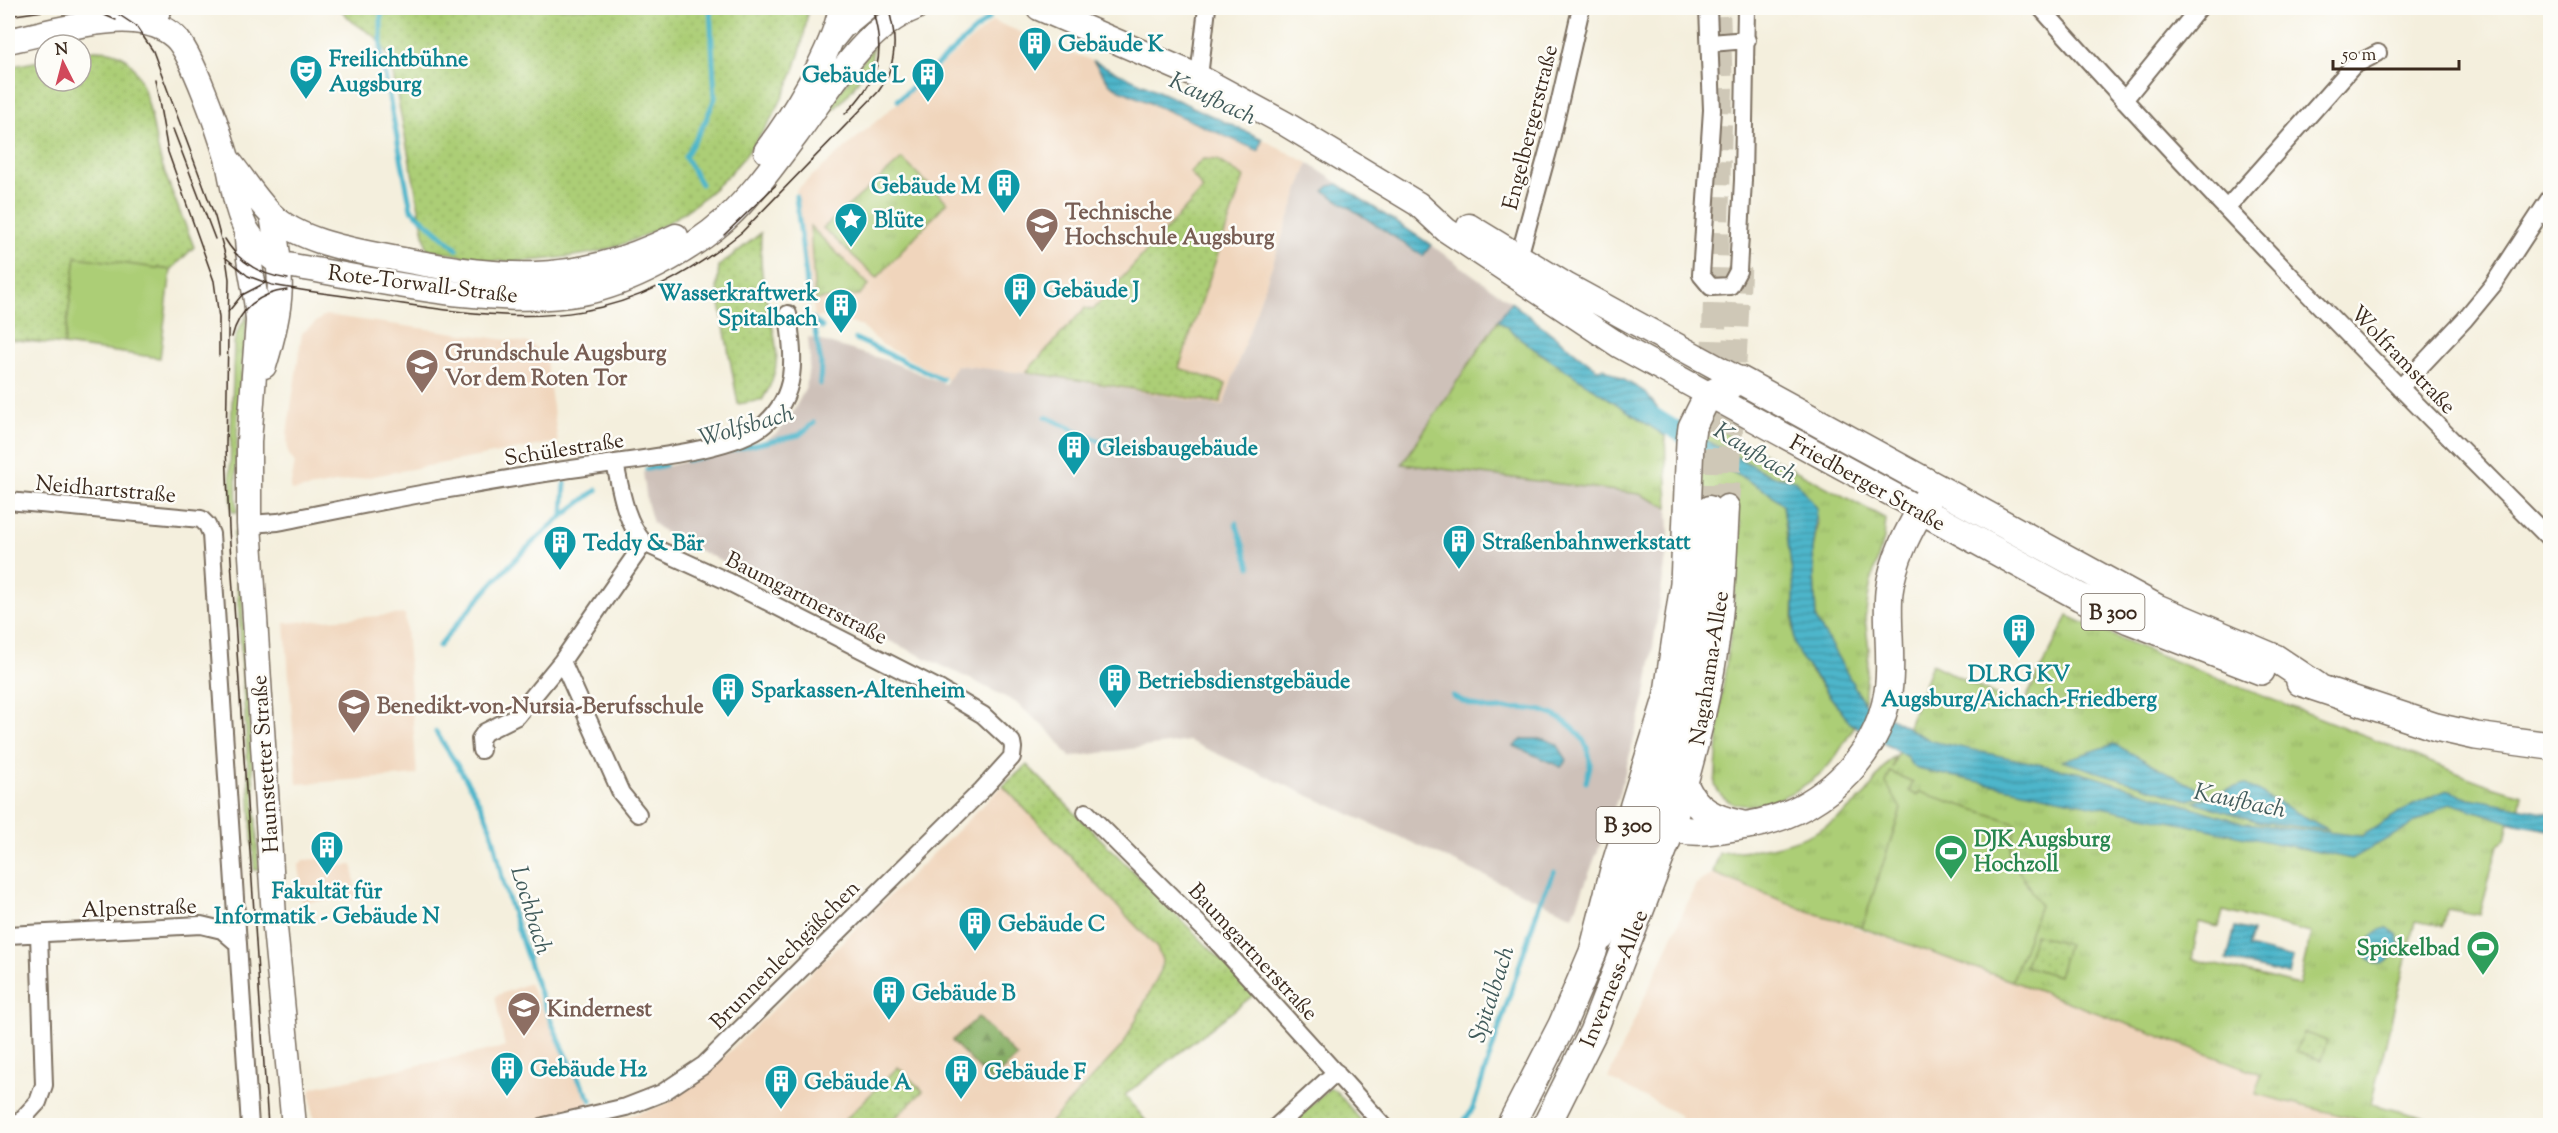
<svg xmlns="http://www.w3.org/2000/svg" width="2558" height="1133" viewBox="0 0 2558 1133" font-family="'Sorts Mill Goudy',serif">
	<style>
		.built { fill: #f0d5bc }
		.industrial { fill: #cec1b9 }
		.grass { fill: url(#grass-tufts); stroke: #747c4a; stroke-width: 1.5; fill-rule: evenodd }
		.forest { fill: url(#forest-firs); stroke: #626e42; stroke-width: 1.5 }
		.park { fill: url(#park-dots); stroke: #747c4a; stroke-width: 1.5 }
		.garden { fill: #acce76; stroke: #747c4a; stroke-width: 1.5 }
		.water { fill: url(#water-rules); stroke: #447074; stroke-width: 1.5 }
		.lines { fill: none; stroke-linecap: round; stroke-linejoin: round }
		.stream { stroke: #4db6cb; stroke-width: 5 }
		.canal { stroke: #4db6cb; stroke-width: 18 }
		.secondary-tunnel { stroke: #cfc8b7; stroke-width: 24; stroke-dasharray: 24 12; stroke-linecap: butt }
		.street-casing { stroke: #7c6f61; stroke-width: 20 }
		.secondary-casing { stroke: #7c6f61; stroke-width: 27 }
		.primary-casing { stroke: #7c6f61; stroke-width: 30 }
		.street { stroke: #fff; stroke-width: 16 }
		.secondary { stroke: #fff; stroke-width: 24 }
		.primary { stroke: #fff; stroke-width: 27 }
		.tram { stroke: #3b2a1e; stroke-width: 1.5 }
		.labels { text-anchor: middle; stroke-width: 5; stroke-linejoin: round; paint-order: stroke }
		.shield { fill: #fdfcf7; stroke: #75695f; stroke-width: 1.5 }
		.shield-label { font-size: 21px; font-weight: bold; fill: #3b2a1e }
		.culture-label { font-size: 22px; font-weight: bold; fill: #0d838f; stroke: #fdfcf7; text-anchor: start }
		.street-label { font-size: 22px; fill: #3b2a1e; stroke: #fdfcf7 }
		.education-label { font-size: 22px; font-weight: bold; fill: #785e54; stroke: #fdfcf7; text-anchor: start }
		.leisure-label { font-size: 22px; font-weight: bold; fill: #27864d; stroke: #fdfcf7; text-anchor: start }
		.water-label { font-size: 24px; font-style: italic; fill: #415b5b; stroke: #fdfcf7 }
	</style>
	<defs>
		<pattern id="grass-tufts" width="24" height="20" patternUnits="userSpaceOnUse" patternTransform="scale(1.5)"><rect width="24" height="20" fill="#acce76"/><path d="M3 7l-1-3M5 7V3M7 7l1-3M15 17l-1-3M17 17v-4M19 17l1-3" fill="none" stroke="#95b166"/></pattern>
		<pattern id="forest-firs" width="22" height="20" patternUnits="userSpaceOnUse" patternTransform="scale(1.5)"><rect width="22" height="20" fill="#89b167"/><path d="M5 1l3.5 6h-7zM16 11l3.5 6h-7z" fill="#719054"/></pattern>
		<pattern id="park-dots" width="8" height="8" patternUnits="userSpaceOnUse" patternTransform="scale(1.5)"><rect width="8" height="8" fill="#acce76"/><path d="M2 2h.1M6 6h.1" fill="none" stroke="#95b166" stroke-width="1.8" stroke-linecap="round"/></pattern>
		<pattern id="water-rules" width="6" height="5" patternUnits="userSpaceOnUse" patternTransform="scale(1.5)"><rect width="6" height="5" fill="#4db6cb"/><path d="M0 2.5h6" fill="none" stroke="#4194a4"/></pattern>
	</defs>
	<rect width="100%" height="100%" fill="#fdfcf7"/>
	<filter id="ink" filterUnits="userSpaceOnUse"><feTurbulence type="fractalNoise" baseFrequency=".0167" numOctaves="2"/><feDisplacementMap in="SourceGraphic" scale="12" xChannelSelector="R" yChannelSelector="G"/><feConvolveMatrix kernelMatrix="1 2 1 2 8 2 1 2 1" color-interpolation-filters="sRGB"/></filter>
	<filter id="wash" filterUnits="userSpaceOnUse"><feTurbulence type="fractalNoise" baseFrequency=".008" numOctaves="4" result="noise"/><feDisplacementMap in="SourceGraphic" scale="24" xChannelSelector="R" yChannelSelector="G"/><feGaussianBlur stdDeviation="1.35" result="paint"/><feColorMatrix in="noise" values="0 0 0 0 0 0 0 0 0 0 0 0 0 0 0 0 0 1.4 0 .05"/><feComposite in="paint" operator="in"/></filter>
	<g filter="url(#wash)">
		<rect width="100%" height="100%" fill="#f4efdd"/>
		<!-- built -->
		<path class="built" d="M993,21L1093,61L1262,139L1308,163L1223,406L1041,375L956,365L948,380L883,345L861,326L831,317H815L796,190Z
			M325,315L529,343L545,354L558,442L292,491L290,488L295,463L288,453L287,434L302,333Z
			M405,614L417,775L297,784L285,623Z
			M1003,786L1157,948L1162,960L1155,983L1123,1045L1048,1125L314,1126L310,1090L314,1087L505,1047L495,996L529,983L599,1122L626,1117L666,1104L703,1077Z
			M333,858L334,866L353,865L356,899L302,902L299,863H303L302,860Z
			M1713,873L1813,913L2012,981L2261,1074L2256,1094L2379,1125H1677L1681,1116L1608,1078L1696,884Z"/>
		<!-- industrial -->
		<path class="industrial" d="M1308,163L1431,245L1511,302L1402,464L1639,494L1668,507L1669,537L1647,689L1620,792L1573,916L1189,741L1070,757L1051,733L1015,702L974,681L671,537L653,523L647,502L643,472L741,448L762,441L777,433L790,418L806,387L810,359L808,337L889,361L945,384L956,365L1041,375L1223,406Z"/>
		<!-- grass -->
		<path class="grass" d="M873,47L870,73L863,68C857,92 831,111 813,128Z
			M902,159L947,202L877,278L823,228Z
			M810,226L869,285L859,295L815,300Z
			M248,313C240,380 234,445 237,512H232L230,471L234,343L237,333Z
			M1498,320L1534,349L1665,436L1668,507L1639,494L1402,464Z
			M1709,424L1886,519L1884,539L1871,581L1865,618L1869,649L1864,704L1816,619L1813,550L1818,521L1786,477L1771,476L1702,438L1705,426Z
			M1701,454L1770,493L1783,505L1794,588L1793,629L1810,671L1854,727C1846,740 1838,755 1828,766C1807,790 1734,830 1715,785L1721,699L1731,631L1741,524L1736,514L1700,517Z
			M234,532H238L259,870H254Z
			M2068,616C2167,660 2268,698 2369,737C2420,757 2470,781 2522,795L2516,824L2509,822L2505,840L2498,845L2480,915L2447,909L2443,926L2415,921L2371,1104L2453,1125H2379L2256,1094L2261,1074L2012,981L1861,927L1813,913L1713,873L1719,853C1783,848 1820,841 1866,793C1876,782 1883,763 1895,756L1892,768L1932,664L2021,708ZM2223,911L2311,933L2299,985L2192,959L2199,922L2219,927Z"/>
		<!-- forest -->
		<path class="forest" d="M978,1017L1017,1057L991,1081L952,1041Z"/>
		<!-- park -->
		<path class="park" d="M339,8H808C798,117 713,218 608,249C581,257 523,263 495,261C472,259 450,253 427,249L390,59L377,38L353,22Z
			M94,50C106,50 119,51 128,61C150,84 152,131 161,161C170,190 183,218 194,247L171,270L76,258L64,345L8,339V67L45,60V81H81V53Z
			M1203,159L1217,160L1244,177L1179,368L1226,384L1220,403L1026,372L1085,308L1093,310L1203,189L1190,172Z
			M761,233C760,253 761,273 765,293C773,335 788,361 762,400L738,404L717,287L719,266Z
			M1027,765L1255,994L1125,1095L1149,1125H1048L1123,1045L1161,970L1162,960L1157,948L1003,786Z
			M2035,934L2068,944L2058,976L2025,966Z
			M2303,1032L2327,1041L2321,1060L2296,1051Z
			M898,1067L923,1091L888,1125H840Z
			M1330,1088L1335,1090L1365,1125L1288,1126Z"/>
		<!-- garden -->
		<path class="garden" d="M76,257L171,270L160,358L64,345Z
			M1890,772L1913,782L1909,791L1916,795L1920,792L2016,823L2009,855L2040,905L2012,981L1862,928L1901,809L1886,783Z"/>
		<!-- water -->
		<path class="water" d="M1093,61L1262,139L1259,151L1118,89L1110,84Z
			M1338,184L1431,245L1423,256L1324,191L1330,186Z
			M1511,302L1597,369L1604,368L1645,392L1667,421L1665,436L1534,349L1498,320Z
			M1702,438L1771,476L1795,480L1817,508L1813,550L1816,619L1864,703L1931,741L2085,774L2244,823L2362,836L2411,805L2447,790L2470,798L2550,813V830L2516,824L2450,803L2352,859L1917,769L1910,763L1907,757L1850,723L1799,655L1794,642V588L1783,505L1770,493L1701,454Z
			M1523,739H1544L1557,744L1567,760L1561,767L1514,746Z
			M2114,744L2208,794L2189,800L2062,761Z
			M2244,784L2329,830L2260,822L2194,802Z
			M2235,927L2252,931L2248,947L2293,958L2289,975L2227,960Z
			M2388,928L2398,935L2399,946C2392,959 2378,974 2367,956C2364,943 2374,929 2388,928Z"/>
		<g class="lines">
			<!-- stream -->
			<path class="stream" d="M381,8V55L411,209L457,249
				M898,100L989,18
				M701,184L685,157L705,122L715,98L710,8
				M796,196L809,302
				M813,319L821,363L820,384
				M813,319L822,327
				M856,339L942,379
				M1046,417L1120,450
				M687,460L799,435L814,423
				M647,469L665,465
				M563,514L565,483
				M1236,523L1250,567
				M439,646C488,586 533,535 597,490
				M1453,696C1464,702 1475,707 1488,709C1502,710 1516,707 1530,709C1557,711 1590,733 1590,764C1590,769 1587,776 1586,782
				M436,732C453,759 472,786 485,814C495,834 498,863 504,885C527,958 550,1035 591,1100
				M1461,1126L1473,1108L1540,902L1554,872"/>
			<!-- canal -->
			<path class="canal" d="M1645,411L1698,444"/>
		</g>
	</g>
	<g filter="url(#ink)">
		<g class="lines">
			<!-- secondary-tunnel -->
			<path class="secondary-tunnel" d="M1727,507L1740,255
				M1709,508L1721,89L1718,8"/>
			<defs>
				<path id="street" d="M1708,8L1712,110L1701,275L1711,287L1730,286L1738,271L1743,180L1746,8
					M2041,8C2204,191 2377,365 2550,539
					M155,25L164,8
					M1711,43L1747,40
					M1199,77L1207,8
					M2124,100L2199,8
					M2227,208L2353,66L2378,53
					M1519,257L1550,144L1581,8
					M2400,388L2465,319L2493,285L2550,198
					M8,501L201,519L207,525L211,534L250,1126
					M249,524L278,522C339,510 399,497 461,487C507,479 553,471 600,465C640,459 736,450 765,424C800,392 793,355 788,314
					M562,661L621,793L638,814
					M481,750L480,739L485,732L517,716L562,661L644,543
					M1086,812L1218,943L1384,1126
					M8,935L201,925L222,930L236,942
					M16,1126L38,1102L44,1085L39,934
					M544,1126L626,1107L662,1093L704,1065L982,790L1012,757L1013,748L1012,742L983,715L941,690L727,581L644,543C625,521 621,491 615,463
					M1277,1126L1336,1072"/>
				<path id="secondary" d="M1039,8L1199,77L1284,123L1418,204L1446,230L1620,346L1921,510
					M834,37L842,27L865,8
					M8,41C41,34 102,17 134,21C149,23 163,26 175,37C192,52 220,134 227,158C233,182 235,211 248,232C256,245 268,256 281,264C370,278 493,310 582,293C630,284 690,251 726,219C753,194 774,164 796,135C828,92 863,28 915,8
					M766,151C793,116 833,50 841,8
					M229,161C243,178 256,200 272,215C298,240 347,249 382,256C496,278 568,289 676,236
					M1469,226L1566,285L1740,380
					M247,231C246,261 257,290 258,321L249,442V524L274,917L294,1126
					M264,366C284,302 283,280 272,215
					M1672,827C1694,758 1712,689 1720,617C1724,581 1725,544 1727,507
					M1602,938L1617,913L1656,805L1693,671L1703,594L1709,508"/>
				<path id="primary" d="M1921,510L2080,597L2129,620L2261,671
					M2300,682L2436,727L2476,736L2550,746
					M1685,786C1696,810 1714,819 1739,824
					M1656,805L1667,824C1690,838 1723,828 1748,825C1815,815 1877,762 1888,692C1893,659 1886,625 1889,592C1893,557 1912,525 1929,495
					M1510,1126L1562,1025L1593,952L1615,866L1667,699L1684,584L1690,442L1692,427L1708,395L1740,380L2157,608L2275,658L2317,686
					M1546,1126L1593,1032L1672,827"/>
			</defs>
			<!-- street casing -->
			<use href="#street" class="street-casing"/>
			<!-- secondary casing -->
			<use href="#secondary" class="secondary-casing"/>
			<!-- primary casing -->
			<use href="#primary" class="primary-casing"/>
			<!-- street -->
			<use href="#street" class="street"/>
			<!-- secondary -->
			<use href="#secondary" class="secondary"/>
			<!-- primary -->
			<use href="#primary" class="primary"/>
			<!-- tram -->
			<path class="tram" d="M70,8L93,10L116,20
				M109,8L136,26L153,51L215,217L226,258L229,279L226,446L229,529L268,1126
				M8,16L64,8
				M155,79L168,152L214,281L219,318V356
				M845,114C880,79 886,55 872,8
				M173,129L215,239
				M724,235L776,185
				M225,239C239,263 261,275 288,279
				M225,257L248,276L272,285C315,293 360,298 403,304C545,325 625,326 742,232L878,92C897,66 898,38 888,8
				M228,312L242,295L267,282
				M232,337C239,309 259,293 287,290"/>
		</g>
	</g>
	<!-- icons -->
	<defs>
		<symbol id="building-pin" viewBox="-11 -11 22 30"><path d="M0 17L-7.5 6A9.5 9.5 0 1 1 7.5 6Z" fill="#0f9aa8" stroke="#fdfcf7"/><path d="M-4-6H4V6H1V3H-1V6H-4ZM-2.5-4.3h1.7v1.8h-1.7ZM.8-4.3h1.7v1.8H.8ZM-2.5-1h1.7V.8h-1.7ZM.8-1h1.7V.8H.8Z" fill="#fff"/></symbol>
		<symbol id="theatre-pin" viewBox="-11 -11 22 30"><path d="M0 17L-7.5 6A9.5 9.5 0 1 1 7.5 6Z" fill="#0f9aa8" stroke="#fdfcf7"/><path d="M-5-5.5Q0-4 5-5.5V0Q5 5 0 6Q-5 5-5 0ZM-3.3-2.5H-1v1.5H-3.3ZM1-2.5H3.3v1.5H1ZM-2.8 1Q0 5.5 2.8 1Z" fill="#fff"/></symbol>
		<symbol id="sight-pin" viewBox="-11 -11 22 30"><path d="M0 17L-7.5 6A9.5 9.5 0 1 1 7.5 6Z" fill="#0f9aa8" stroke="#fdfcf7"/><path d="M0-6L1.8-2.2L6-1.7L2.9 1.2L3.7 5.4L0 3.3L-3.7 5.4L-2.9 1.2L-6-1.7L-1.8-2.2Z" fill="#fff"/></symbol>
		<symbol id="university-pin" viewBox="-11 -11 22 30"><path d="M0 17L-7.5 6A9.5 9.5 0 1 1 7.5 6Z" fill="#8d6e63" stroke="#fdfcf7"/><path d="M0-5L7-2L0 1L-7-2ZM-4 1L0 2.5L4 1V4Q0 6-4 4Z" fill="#fff"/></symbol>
		<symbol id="school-pin" viewBox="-11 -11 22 30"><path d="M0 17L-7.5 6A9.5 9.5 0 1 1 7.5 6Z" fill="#8d6e63" stroke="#fdfcf7"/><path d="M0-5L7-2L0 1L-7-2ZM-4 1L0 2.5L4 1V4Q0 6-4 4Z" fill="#fff"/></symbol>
		<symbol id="stadium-pin" viewBox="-11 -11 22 30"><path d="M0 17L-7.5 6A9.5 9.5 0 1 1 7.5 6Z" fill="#2e9e5b" stroke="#fdfcf7"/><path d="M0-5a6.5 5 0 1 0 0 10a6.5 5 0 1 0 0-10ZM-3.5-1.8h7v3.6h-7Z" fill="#fff"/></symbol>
	</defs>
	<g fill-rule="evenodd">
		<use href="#building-pin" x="1016" y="24" width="38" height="52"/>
		<use href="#theatre-pin" x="287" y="52" width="38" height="52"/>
		<use href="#building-pin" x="909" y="55" width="38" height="52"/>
		<use href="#building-pin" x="985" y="166" width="38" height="52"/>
		<use href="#sight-pin" x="832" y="200" width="38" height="52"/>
		<use href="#university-pin" x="1023" y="205" width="38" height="52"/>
		<use href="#building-pin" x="1001" y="270" width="38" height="52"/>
		<use href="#building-pin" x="822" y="286" width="38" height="52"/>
		<use href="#school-pin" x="403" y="346" width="38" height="52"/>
		<use href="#building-pin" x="1055" y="428" width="38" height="52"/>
		<use href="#building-pin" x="1440" y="522" width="38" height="52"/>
		<use href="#building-pin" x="541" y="523" width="38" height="52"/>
		<use href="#building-pin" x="2000" y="611" width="38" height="52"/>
		<use href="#building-pin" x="1096" y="661" width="38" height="52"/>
		<use href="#building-pin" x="709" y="670" width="38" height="52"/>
		<use href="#school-pin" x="335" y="686" width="38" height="52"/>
		<use href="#building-pin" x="308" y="828" width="38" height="52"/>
		<use href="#stadium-pin" x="1932" y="832" width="38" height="52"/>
		<use href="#building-pin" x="956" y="904" width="38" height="52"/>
		<use href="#stadium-pin" x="2464" y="928" width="38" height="52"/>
		<use href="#building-pin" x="870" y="973" width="38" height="52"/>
		<use href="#school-pin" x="505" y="989" width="38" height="52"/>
		<use href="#building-pin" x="488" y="1049" width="38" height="52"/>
		<use href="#building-pin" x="942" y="1052" width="38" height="52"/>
		<use href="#building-pin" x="762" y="1062" width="38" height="52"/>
	</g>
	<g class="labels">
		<!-- shield labels -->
		<g class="shield">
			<rect x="2081.5" y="594" width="63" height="36" rx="4.5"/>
			<rect x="1596.5" y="807" width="63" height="36" rx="4.5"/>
		</g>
		<g class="shield-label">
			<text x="2113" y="619">B 300</text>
			<text x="1628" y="832">B 300</text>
		</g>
		<!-- culture labels -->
		<g class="culture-label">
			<text x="1058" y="51">Gebäude K</text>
			<text x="329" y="66">Freilichtbühne<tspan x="329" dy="25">Augsburg</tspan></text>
			<text x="905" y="82" text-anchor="end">Gebäude L</text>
			<text x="981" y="193" text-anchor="end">Gebäude M</text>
			<text x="874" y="227">Blüte</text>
			<text x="1043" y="297">Gebäude J</text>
			<text x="818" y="300" text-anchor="end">Wasserkraftwerk<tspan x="818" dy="25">Spitalbach</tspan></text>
			<text x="1097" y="455">Gleisbaugebäude</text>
			<text x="1482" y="549">Straßenbahnwerkstatt</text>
			<text x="583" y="550">Teddy &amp; Bär</text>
			<text x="2019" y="681" text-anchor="middle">DLRG KV<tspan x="2019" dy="25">Augsburg/Aichach-Friedberg</tspan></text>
			<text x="1138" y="688">Betriebsdienstgebäude</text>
			<text x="751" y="697">Sparkassen-Altenheim</text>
			<text x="327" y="898" text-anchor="middle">Fakultät für<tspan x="327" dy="25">Informatik - Gebäude N</tspan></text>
			<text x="998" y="931">Gebäude C</text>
			<text x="912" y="1000">Gebäude B</text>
			<text x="530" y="1076">Gebäude H2</text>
			<text x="984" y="1079">Gebäude F</text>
			<text x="804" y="1089">Gebäude A</text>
		</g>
		<!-- street labels -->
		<g class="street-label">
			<text transform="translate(1529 127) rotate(-76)" y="8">Engelbergerstraße</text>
			<text transform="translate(423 283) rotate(7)" y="8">Rote-Torwall-Straße</text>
			<text transform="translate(2404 359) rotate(46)" y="8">Wolframstraße</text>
			<text transform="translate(564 448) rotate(-9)" y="8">Schülestraße</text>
			<text transform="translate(1868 482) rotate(29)" y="8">Friedberger Straße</text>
			<text transform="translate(106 488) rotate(5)" y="8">Neidhartstraße</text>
			<text transform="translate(807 597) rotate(27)" y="8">Baumgartnerstraße</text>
			<text transform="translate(1708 668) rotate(-81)" y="8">Nagahama-Allee</text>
			<text transform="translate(264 764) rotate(-94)" y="8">Haunstetter Straße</text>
			<text transform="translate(139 907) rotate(-2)" y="8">Alpenstraße</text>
			<text transform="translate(1254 951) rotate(47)" y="8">Baumgartnerstraße</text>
			<text transform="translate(784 954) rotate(-45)" y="8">Brunnenlechgäßchen</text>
			<text transform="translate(1613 978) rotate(-68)" y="8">Inverness-Allee</text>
		</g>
		<!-- education labels -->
		<g class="education-label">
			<text x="1065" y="219">Technische<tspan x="1065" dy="25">Hochschule Augsburg</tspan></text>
			<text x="445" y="360">Grundschule Augsburg<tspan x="445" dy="25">Vor dem Roten Tor</tspan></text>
			<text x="377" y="713">Benedikt-von-Nursia-Berufsschule</text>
			<text x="547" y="1016">Kindernest</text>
		</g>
		<!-- leisure labels -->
		<g class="leisure-label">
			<text x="1974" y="846">DJK Augsburg<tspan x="1974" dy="25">Hochzoll</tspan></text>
			<text x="2460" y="955" text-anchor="end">Spickelbad</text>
		</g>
		<!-- water labels -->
		<g class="water-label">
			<text transform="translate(1213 98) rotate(25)" y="8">Kaufbach</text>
			<text transform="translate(746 425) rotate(-16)" y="8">Wolfsbach</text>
			<text transform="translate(1756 452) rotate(32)" y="8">Kaufbach</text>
			<text transform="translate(2240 800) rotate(12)" y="8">Kaufbach</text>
			<text transform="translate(532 910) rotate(73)" y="8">Lochbach</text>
			<text transform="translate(1491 994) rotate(-72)" y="8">Spitalbach</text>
		</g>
	</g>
	<!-- margin -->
	<rect width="2558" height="1133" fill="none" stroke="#fdfcf7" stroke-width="30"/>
	<!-- north arrow -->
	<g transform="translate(63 63) rotate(354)"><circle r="28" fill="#fdfcf7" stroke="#afa8a0" stroke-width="1.5"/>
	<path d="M0-4.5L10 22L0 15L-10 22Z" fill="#d1495b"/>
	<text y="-9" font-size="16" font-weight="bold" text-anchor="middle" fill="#3b2a1e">N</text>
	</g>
	<!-- scale -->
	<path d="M2333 60v9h126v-9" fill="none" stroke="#3b2a1e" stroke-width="3"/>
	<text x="2342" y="60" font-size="18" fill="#3b2a1e" stroke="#fdfcf7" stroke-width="4.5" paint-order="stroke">50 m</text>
</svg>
